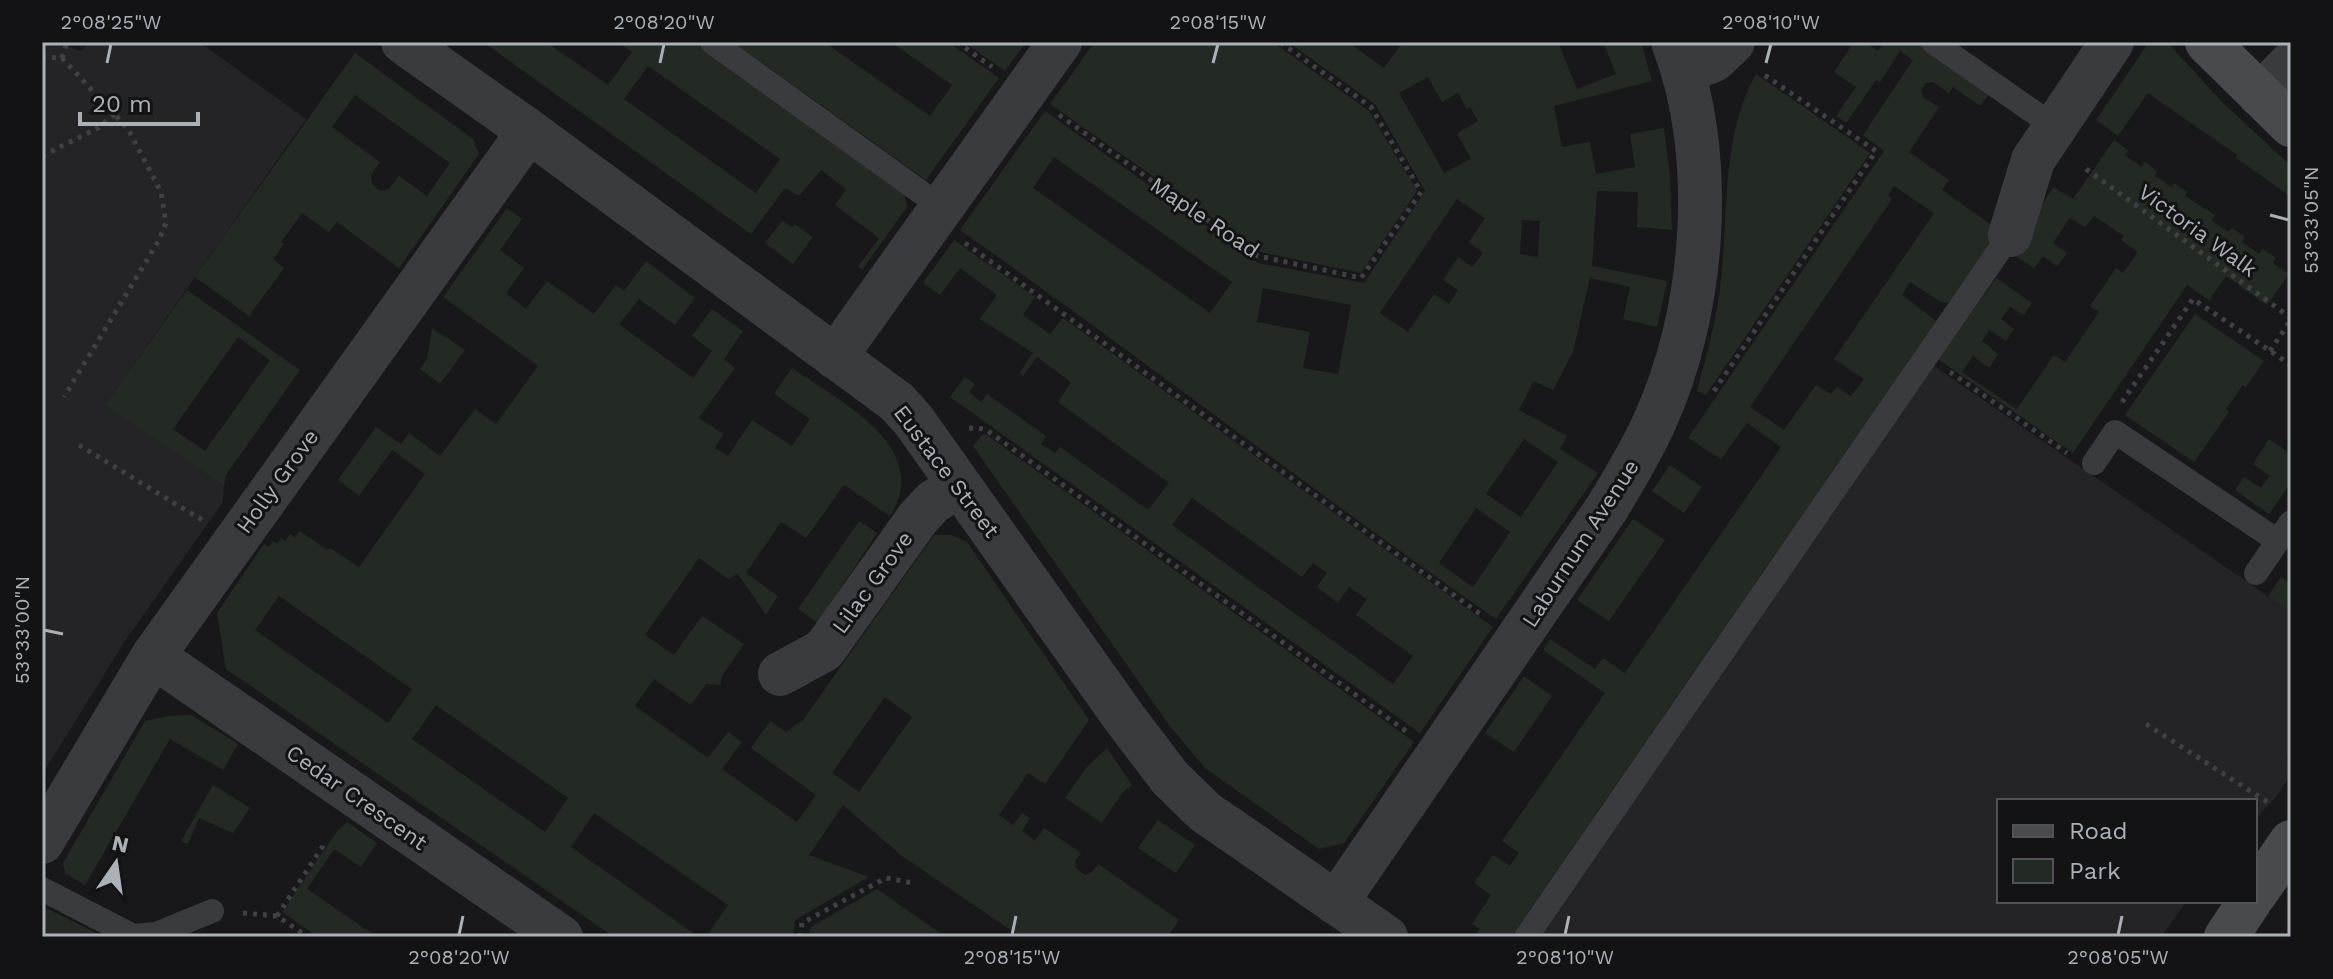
<svg xmlns="http://www.w3.org/2000/svg" width="2333" height="979" viewBox="0 0 2333 979" font-family="'Work Sans',sans-serif">
	<style>
		.built { fill: #242427 }
		.green { fill: #232a24; fill-rule: evenodd }
		.lines { fill: none; stroke-linecap: round; stroke-linejoin: round }
		.path { stroke: #404146; stroke-width: 5; stroke-dasharray: 4 6; stroke-linecap: butt }
		.lane { stroke: #3a3b3f; stroke-width: 24 }
		.street { stroke: #3a3b3f; stroke-width: 44 }
		.secondary { stroke: #484a4e; stroke-width: 44 }
		.ticks { fill: none; stroke: #acb0b8; stroke-width: 3 }
		.labels { text-anchor: middle; stroke-width: 6; stroke-linejoin: round; paint-order: stroke }
		.street-label { font-size: 22px; fill: #acb0b8; stroke: #131315 }
		.neatline { fill: none; stroke: #acb0b8; stroke-width: 3 }
		.ticks-label { font-size: 20px; text-anchor: middle; fill: #acb0b8 }
	</style>
	<rect width="100%" height="100%" fill="#18181a"/>
	<!-- built -->
	<path class="built" d="M42,42H53L81,51L89,42H199L306,119L106,404L224,486L223,502L125,641L42,775Z
		M1934,366L2291,612V749L2287,756L2289,777L2276,797L2255,819V801H1999V901H2187L2161,937H1536Z"/>
	<!-- green -->
	<path class="green" d="M483,42H546L608,85L632,52L618,42H694L904,193L907,207L862,270L858,267L879,238L835,205L846,189L821,170L799,196L785,188L751,234ZM648,66L780,159L756,193L624,99Z
		M733,42H824L930,116L952,85L891,42H948L999,78L926,180Z
		M964,42H1026L1005,71Z
		M1095,42H1273L1369,111L1417,191L1361,273L1261,252L1050,104Z
		M1288,42H1348L1384,68L1403,42H1558L1577,89L1616,74L1603,42H1641L1652,81L1554,106L1562,147L1590,142L1596,174L1635,167L1630,134L1664,128L1670,176L1672,230L1637,227L1638,192L1597,191L1592,266L1667,281L1657,327L1623,319L1630,287L1590,278L1573,352L1553,390L1534,381L1519,410L1567,436L1560,449L1598,473L1496,619C1315,493 1141,357 960,230L1045,111L1258,263L1364,283L1425,191L1375,104ZM1428,77L1442,102L1458,93L1467,109L1470,107L1478,121L1457,133L1471,159L1444,173L1399,93ZM1054,157L1232,282L1210,313L1033,188ZM1457,199L1485,218L1469,242L1483,253L1472,267L1458,257L1443,280L1458,290L1449,304L1434,294L1408,332L1380,313ZM1522,220L1540,221L1538,257L1520,254ZM1263,288L1351,305L1338,374L1303,368L1310,332L1257,322ZM1524,439L1558,462L1521,517L1486,494ZM1476,508L1510,532L1473,587L1439,563Z
		M1854,42H1865L1878,51L1885,42H1919L1989,94L1980,106L1953,87L1949,93L1933,82L1926,83L1921,90L1923,97L1939,107L1909,152L1949,180L1942,190L2000,231L1948,303L1941,302L1910,282L1902,295L1936,321L1511,937H1474L1480,929L1472,924L1491,895L1474,883L1493,855L1510,866L1519,853L1502,841L1605,693L1543,650L1550,639L1595,669L1603,658L1625,673L1781,447L1747,423L1721,459L1688,438L1884,151L1863,135L1913,60L1900,51L1880,82L1876,80L1846,123L1836,116L1856,87L1834,72ZM1894,186L1934,213L1834,359L1864,379L1851,396L1837,387L1831,394L1816,385L1784,430L1750,407L1892,199L1888,195Z
		M2149,42H2167L2223,103L2291,166V197L2236,158L2237,155L2148,93L2118,136L2096,120Z
		M355,53L473,139L479,154L399,268L337,222L329,232L302,213L281,242L284,244L273,259L284,268L249,316L195,277ZM355,95L450,163L427,196L399,176L389,189L380,191L372,184L371,175L380,162L332,127Z
		M1756,74L1870,153L1706,395L1697,391C1708,350 1719,310 1722,269C1728,204 1723,133 1756,74Z
		M2114,140L2128,150L2125,155L2141,167L2145,162L2157,171L2155,176L2172,187L2174,183L2187,192L2185,196L2215,215L2212,221L2228,232L2232,228L2245,237L2242,242L2259,254L2263,249L2276,258L2273,263L2289,274L2267,305L2226,276L2209,300L2187,285L2073,453L1938,359L1996,278L2032,303L2024,315L2010,307L2001,319L2014,329L2006,341L1989,330L1982,341L1998,354L1989,368L1973,356L1962,372L2017,409L2054,355L2065,362L2099,312L2090,306L2116,268L2123,273L2138,252L2121,240L2124,236L2094,216L2085,227L2070,218L2053,243L2067,253L2057,266L2043,256L2034,268L2013,254L2053,187L2073,199Z
		M507,208L522,219L500,250L524,268L506,293L526,309L547,281L594,314L616,285L624,291L646,261L695,298L675,325L639,299L620,323V325L693,378L712,351L692,336L712,309L743,331L724,359L735,368L699,418L723,434L715,448L728,456L752,420L792,446L810,419L774,394L792,368C839,401 934,447 890,516L844,485L806,538L781,522L746,573L778,596L766,615L738,574L728,579L699,558L645,635L674,655L702,616L744,644L722,676L720,685L706,684L691,705L654,679L635,706L708,758L728,732L742,742L722,769L797,822L816,795L751,748L770,721L786,732L803,720L934,535H951L967,542L1089,720L1045,784L1028,773L999,815L1013,825L1022,813L1030,818L1022,831L1035,841L1044,828L1081,853L1075,861L1076,868L1085,875L1091,873L1098,864L1179,920L1170,933L1175,937H1021L902,856L843,805L809,855L869,877L795,920L793,937H706L728,905L594,813L571,847L699,937H614L226,669L217,613L264,544L269,547L273,541L277,544L281,538L285,541L290,534L295,537L300,531L327,550L330,548L359,567L425,474L392,450L359,496L338,480L376,427L401,444L409,433L440,456L475,409L496,424L538,366L443,297ZM279,596L412,689L388,723L255,630ZM885,697L912,717L859,792L832,773ZM436,705L568,798L545,832L412,739Z
		M782,221L792,227L795,224L813,237L793,264L765,243Z
		M954,240L1035,297L1023,315L1050,334L1063,318L1493,627L1420,733L950,397L965,377L975,384L969,392L981,402L987,394L1046,436L1041,444L1055,453L1060,447L1148,510L1169,483L1058,402L1071,382L1037,357L1023,376L1019,374L1033,353L980,319L997,295L960,268L940,295L923,283ZM1192,498L1302,577L1313,563L1327,573L1317,587L1338,603L1349,587L1367,599L1356,615L1413,656L1393,684L1172,525Z
		M187,290L300,370L226,475L224,486L105,405ZM238,337L270,360L205,451L173,429Z
		M2195,314L2264,361L2246,387L2243,385L2226,409L2229,412L2194,462L2125,415Z
		M432,328L465,350L440,384L420,369L427,359Z
		M984,433L1414,742L1344,843L1319,849L1205,768L1169,725L973,446Z
		M2269,439L2291,454V482L2269,514L2235,490L2244,477L2261,488L2270,476L2253,464Z
		M1670,465L1702,487L1684,513L1652,491Z
		M1633,519L1665,540L1609,621L1577,600Z
		M859,521L877,533L818,623L798,609Z
		M2281,577L2291,584V612L2268,596Z
		M1524,676L1552,696L1514,752L1485,733Z
		M191,715L238,744L223,770L170,739L85,885L65,873L63,863L145,721L168,716Z
		M1107,748L1132,785L1122,793L1102,823L1065,798L1086,768Z
		M213,785L250,808L233,833L199,818L188,844L181,841Z
		M1158,820L1195,845L1176,873L1138,848Z
		M347,822L377,843L361,867L334,849L307,889L377,937H318L282,912L338,830Z
		M877,889L946,937H808L811,927Z
		M42,906L104,937H42Z"/>
	<g class="lines">
		<!-- path -->
		<path class="path" d="M957,42L992,67
			M42,57L62,58L128,129L161,192L166,223L159,240L64,397
			M62,58L67,42
			M1059,115L1258,256L1361,278L1421,192L1371,107L1280,42
			M42,156L98,128L115,114
			M2086,169L2291,318
			M965,243L1483,616
			M2270,351L2291,320
			M1950,372L2067,453
			M1714,391L1876,151L1760,72
			M2122,402L2193,299L2291,365
			M969,428L985,429L1406,731
			M79,445L202,520
			M2146,724L2272,805
			M243,913L277,916L308,937
			M277,916L323,846L324,841
			M800,937L802,923L886,878L913,883"/>
		<!-- lane -->
		<path class="lane" d="M712,42L940,206
			M1933,42L2055,127
			M2094,463L2115,432L2278,541
			M2256,573L2291,522
			M42,889L133,936L156,934L212,911
			M1526,937L2010,235"/>
		<!-- street -->
		<path class="street" d="M403,42L529,131L897,402L914,421L1123,716L1170,778L1205,812L1386,937
			M1684,72L1714,60L1733,42
			M2260,95L2291,63
			M2010,235L2033,160L2112,42
			M835,357L1060,42
			M153,656L561,937
			M780,674L824,650L918,518L933,502L959,485
			M42,842L153,656L529,131
			M1336,903L1607,508C1624,480 1641,452 1654,423C1705,313 1717,155 1673,42"/>
		<!-- secondary -->
		<path class="secondary" d="M2207,42L2291,125
			M2255,894L2291,842
			M2226,937L2250,901"/>
	</g>
	<!-- ticks -->
	<path class="ticks" d="M107,63L111,44M660,63L664,44M1213,63L1218,44M1766,63L1771,44M2270,215L2289,220M44,630L63,634M459,935L463,916M1012,935L1016,916M1565,935L1569,916M2118,935L2122,916"/>
	<g class="labels">
		<!-- street labels -->
		<g class="street-label">
			<text transform="translate(1205 217) rotate(34)" y="8">Maple Road</text>
			<text transform="translate(2198 230) rotate(36)" y="8">Victoria Walk</text>
			<text transform="translate(947 471) rotate(53)" y="8">Eustace Street</text>
			<text transform="translate(277 481) rotate(-54)" y="8">Holly Grove</text>
			<text transform="translate(1580 543) rotate(-57)" y="8">Laburnum Avenue</text>
			<text transform="translate(872 582) rotate(-54)" y="8">Lilac Grove</text>
			<text transform="translate(357 797) rotate(35)" y="8">Cedar Crescent</text>
		</g>
	</g>
	<!-- border -->
	<rect width="2333" height="979" fill="none" stroke="#131315" stroke-width="88"/>
	<!-- legend -->
	<rect x="1997" y="799" width="260" height="104" fill="#131315" stroke="#505256" stroke-width="2"/>
	<rect x="2013" y="825" width="40" height="12" fill="#484a4e" stroke="#505256" stroke-width="2"/>
	<text x="2069" y="839" font-size="24" fill="#acb0b8">Road</text>
	<rect x="2013" y="859" width="40" height="24" fill="#232a24" stroke="#505256" stroke-width="2"/>
	<text x="2069" y="879" font-size="24" fill="#acb0b8">Park</text>
	<!-- north arrow -->
	<g transform="translate(116 863) rotate(13)" stroke="#131315" stroke-width="6" paint-order="stroke">
	<path d="M0-6L14 30L0 20L-14 30Z" fill="#acb0b8"/>
	<text y="-12" font-size="22" font-weight="bold" text-anchor="middle" fill="#acb0b8">N</text>
	</g>
	<!-- scale -->
	<path d="M80 112v12h118v-12" fill="none" stroke="#acb0b8" stroke-width="4"/>
	<text x="92" y="112" font-size="24" fill="#acb0b8" stroke="#131315" stroke-width="6" paint-order="stroke">20 m</text>
	<rect x="44" y="44" width="2245" height="891" class="neatline"/>
	<g class="ticks-label">
		<text x="111" y="29">2°08'25"W</text>
		<text x="664" y="29">2°08'20"W</text>
		<text x="1218" y="29">2°08'15"W</text>
		<text x="1771" y="29">2°08'10"W</text>
		<text transform="translate(2311 220) rotate(-90)" y="7">53°33'05"N</text>
		<text transform="translate(22 630) rotate(-90)" y="7">53°33'00"N</text>
		<text x="459" y="964">2°08'20"W</text>
		<text x="1012" y="964">2°08'15"W</text>
		<text x="1565" y="964">2°08'10"W</text>
		<text x="2118" y="964">2°08'05"W</text>
	</g>
</svg>
